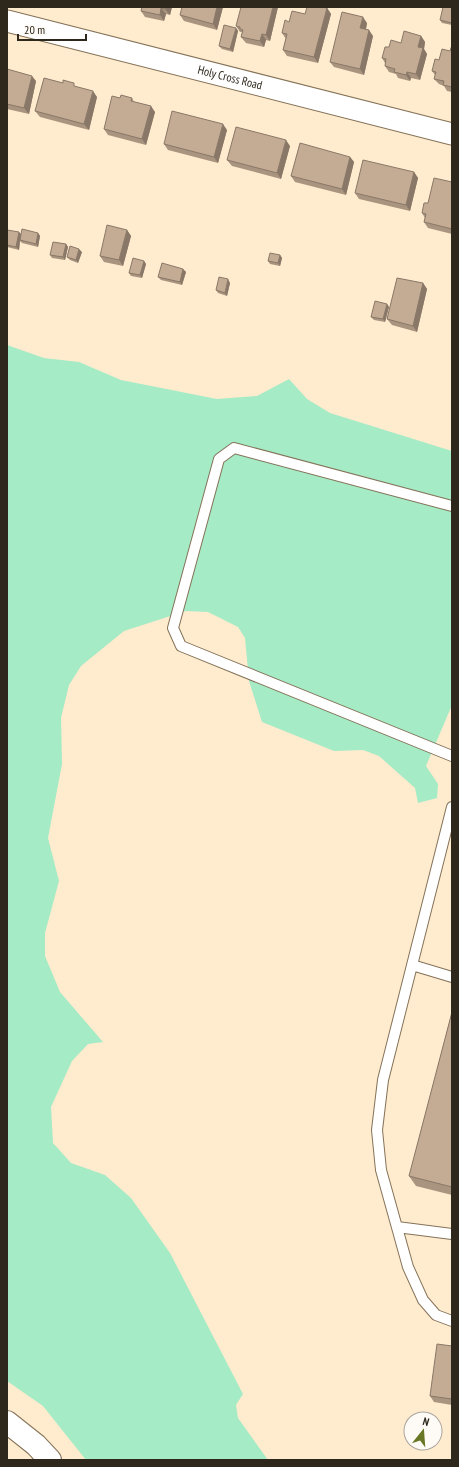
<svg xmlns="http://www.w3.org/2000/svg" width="459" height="1467" viewBox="0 0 459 1467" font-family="'PT Sans Narrow',sans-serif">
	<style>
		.green { fill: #a5ebc6 }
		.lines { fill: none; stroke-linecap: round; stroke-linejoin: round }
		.lane-casing { stroke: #847359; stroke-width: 12 }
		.street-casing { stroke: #847359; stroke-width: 23 }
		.highway-casing { stroke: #847359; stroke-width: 24 }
		.lane { stroke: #fff; stroke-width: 10 }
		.street { stroke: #fff; stroke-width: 21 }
		.highway { stroke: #fff; stroke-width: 22 }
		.wall { fill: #a9947f }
		.shaded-wall { fill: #897868 }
		.building { fill: #c4ac94; stroke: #897868 }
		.labels { text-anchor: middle; stroke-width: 3.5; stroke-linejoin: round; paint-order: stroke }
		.street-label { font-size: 12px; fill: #2e271c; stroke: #fefaf5 }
	</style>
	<rect width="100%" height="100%" fill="#ffebce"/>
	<!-- green -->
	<path class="green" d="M7,345L44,358L79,362L121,380L217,399L257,396L289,379L307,399L330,413L452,451V705L426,766L438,784L437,798L418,803L415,788L379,756L363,750L334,751L262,722L249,681L245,638L238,627L208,612L186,611L124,631L81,666L69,685L61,718L62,764L48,838L59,881L45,933V956L60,992L103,1042L88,1044L72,1061L51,1107L53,1143L71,1163L105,1175L131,1198L170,1253L243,1394L236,1405L238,1418L268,1460H86L43,1406L7,1381Z"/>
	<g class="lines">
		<defs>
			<path id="lane" d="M452,506L234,448L219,459L173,628L181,646L452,756
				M452,807L383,1080L377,1130L381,1170L408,1267L423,1300L436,1315L452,1321
				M412,965L452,977
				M397,1227L452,1234"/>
			<g id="street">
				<path id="s1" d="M7,21L452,134"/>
			</g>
			<path id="highway" d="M7,1422L36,1445L50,1460"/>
		</defs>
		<!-- lane casing -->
		<use href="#lane" class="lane-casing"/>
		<!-- street casing -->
		<use href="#street" class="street-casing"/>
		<!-- highway casing -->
		<use href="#highway" class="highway-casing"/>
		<!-- lane -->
		<use href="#lane" class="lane"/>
		<!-- street -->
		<use href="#street" class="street"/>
		<!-- highway -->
		<use href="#highway" class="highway"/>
	</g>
	<!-- wall -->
	<path class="wall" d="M142,7H172L170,15L166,14L164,21L145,17L141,11Z
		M223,7L217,30L184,21L180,15Z
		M278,7L270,41L266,40L264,47L246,43L241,37L242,32H240L236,26Z
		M452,7V25L442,23L440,20Z
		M327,8L331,14L318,63L287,56L283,50L286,39L282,33L289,22L305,14Z
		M367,23L366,29L373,36L364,75L334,67L330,62Z
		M236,28L238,31L233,52L222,49L219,46Z
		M421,36L425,42L424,49L427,54L420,80L411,78L410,81L398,78L396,74L389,72L385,66V63L382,58L389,47Z
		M452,45V92L447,91L444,86L439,84L434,79L435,75L432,71L439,60L450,51Z
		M7,69L36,81L29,114L7,109Z
		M77,87L97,97L89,130L40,117L35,111Z
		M120,98H132L134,102L155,112L146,145L108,135L104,129Z
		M227,130L218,163L168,150L164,144Z
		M290,146L281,179L232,166L227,160Z
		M350,157L354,162L346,195L295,182L291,176Z
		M414,172L418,178L410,211L359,199L355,193Z
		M452,182V234L428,228L424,222L425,218L422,213L428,203Z
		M7,230L21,235L38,233L40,236L38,247L22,243L20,241L19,250L7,247Z
		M127,230L131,236L123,266L104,262L100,256Z
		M66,244L68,247L65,260L52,258L50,255Z
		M82,252L78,263L70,260L67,257Z
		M280,255L282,258L280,266L270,264L268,261Z
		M144,261L146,264L142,278L131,276L129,273Z
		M183,269L186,272L182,285L161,280L158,277Z
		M230,283L227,296L218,293L216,290Z
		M423,283L427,289L417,332L392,325L387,319Z
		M387,304L389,307L385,322L374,320L371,317Z
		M452,1012V1195L416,1186L409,1176Z
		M452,1346V1405L434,1402L430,1396Z"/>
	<!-- shaded-wall -->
	<path class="shaded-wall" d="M166,7H172L170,15L165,9Z
		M217,7H223L217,30L213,24Z
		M273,7H278L270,41L266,35Z
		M161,8L166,14L164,21L160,15Z
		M327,8L331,14L318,63L314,57Z
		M363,17L367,23L365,34L360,28Z
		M236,28L238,31L233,52L230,49Z
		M369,30L373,36L364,75L360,69Z
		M262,34L266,40L264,47L260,41Z
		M421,36L425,42L424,49L427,54L420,80L416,74L418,47Z
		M407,72L411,78L410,81L406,75Z
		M32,76L36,81L29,114L24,108Z
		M93,91L97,97L89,130L84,124Z
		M151,106L155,112L146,145L142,139Z
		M223,124L227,130L218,163L214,157Z
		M286,140L290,146L281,179L277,173Z
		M350,157L354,162L346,195L342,189Z
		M414,172L418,178L410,211L406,205Z
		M127,230L131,236L123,266L119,260Z
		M19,232L22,235L20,240V241L19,250L16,247Z
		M38,233L40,236L38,247L36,244Z
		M66,244L68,247L65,260L63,257Z
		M79,249L82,252L78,263L76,260Z
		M280,255L282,258L280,266L278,263Z
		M144,261L146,264L142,278L140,275Z
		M183,269L186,272L182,285L180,282Z
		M228,279L230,283L227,296L225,293Z
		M423,283L427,289L417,332L413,326Z
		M387,304L389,307L385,322L383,319Z"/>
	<!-- building -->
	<path class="building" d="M142,7H166L165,9L161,8L160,15L141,11Z
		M182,7H217L213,24L180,15Z
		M241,7H273L266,35L262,34L260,41L241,37L243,30L240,29V27L236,26Z
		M307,7H321L327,8L314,57L283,50L287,34L282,33L285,20L289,22L292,11L305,14Z
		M443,7H452V23L440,20Z
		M342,12L363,17L360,28L369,30L360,69L330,62Z
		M224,25L236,28L230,49L219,46Z
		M404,31L421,36L418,47L423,48L416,74L407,72L406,75L394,72L395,69L385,66L386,59L382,58L385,47H389L391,40L401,43Z
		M452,45V87L443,85L444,81L434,79L436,72L432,71L435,59L439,60L442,49L450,51Z
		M7,69L32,76L24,108L7,104Z
		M44,78L63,83V80L70,82L74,83V86L93,91L84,124L35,111Z
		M121,95L132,98L131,101L151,106L142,139L104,129L112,96L120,98Z
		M172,111L223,124L214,157L164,144Z
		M236,127L286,140L277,173L227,160Z
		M300,143L350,157L342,189L291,176Z
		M363,160L414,172L406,205L355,193Z
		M434,178L452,182V229L424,222L426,214L422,213L424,203H428Z
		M107,225L127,230L119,260L100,256Z
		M22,229L38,233L36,244L20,240Z
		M7,230L19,232L16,247L7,245Z
		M53,242L66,244L63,257L50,255Z
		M70,246L79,249L76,260L67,257Z
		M270,253L280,255L278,263L268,261Z
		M133,258L144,261L140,275L129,273Z
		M162,263L183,269L180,282L158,277Z
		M219,277L228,279L225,293L216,290Z
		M397,278L423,283L413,326L387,319Z
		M375,301L387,304L383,319L371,317Z
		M452,1012V1187L409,1176Z
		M437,1344L452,1346V1399L430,1396Z"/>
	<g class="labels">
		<!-- street labels -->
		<g class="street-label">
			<text dy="4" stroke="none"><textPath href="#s1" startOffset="230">Holy Cross Road</textPath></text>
		</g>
	</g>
	<!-- border -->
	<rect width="459" height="1467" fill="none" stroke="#2e271c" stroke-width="16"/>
	<!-- north arrow -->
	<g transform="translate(423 1431) rotate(17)"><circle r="19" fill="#fefaf5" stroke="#aba69e"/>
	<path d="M0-3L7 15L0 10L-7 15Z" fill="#687725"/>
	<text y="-6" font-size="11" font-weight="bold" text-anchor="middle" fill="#2e271c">N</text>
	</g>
	<!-- scale -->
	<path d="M18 34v6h68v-6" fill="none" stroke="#2e271c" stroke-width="2"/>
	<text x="24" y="34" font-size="12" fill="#2e271c" stroke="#fefaf5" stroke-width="3" paint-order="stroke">20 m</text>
</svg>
